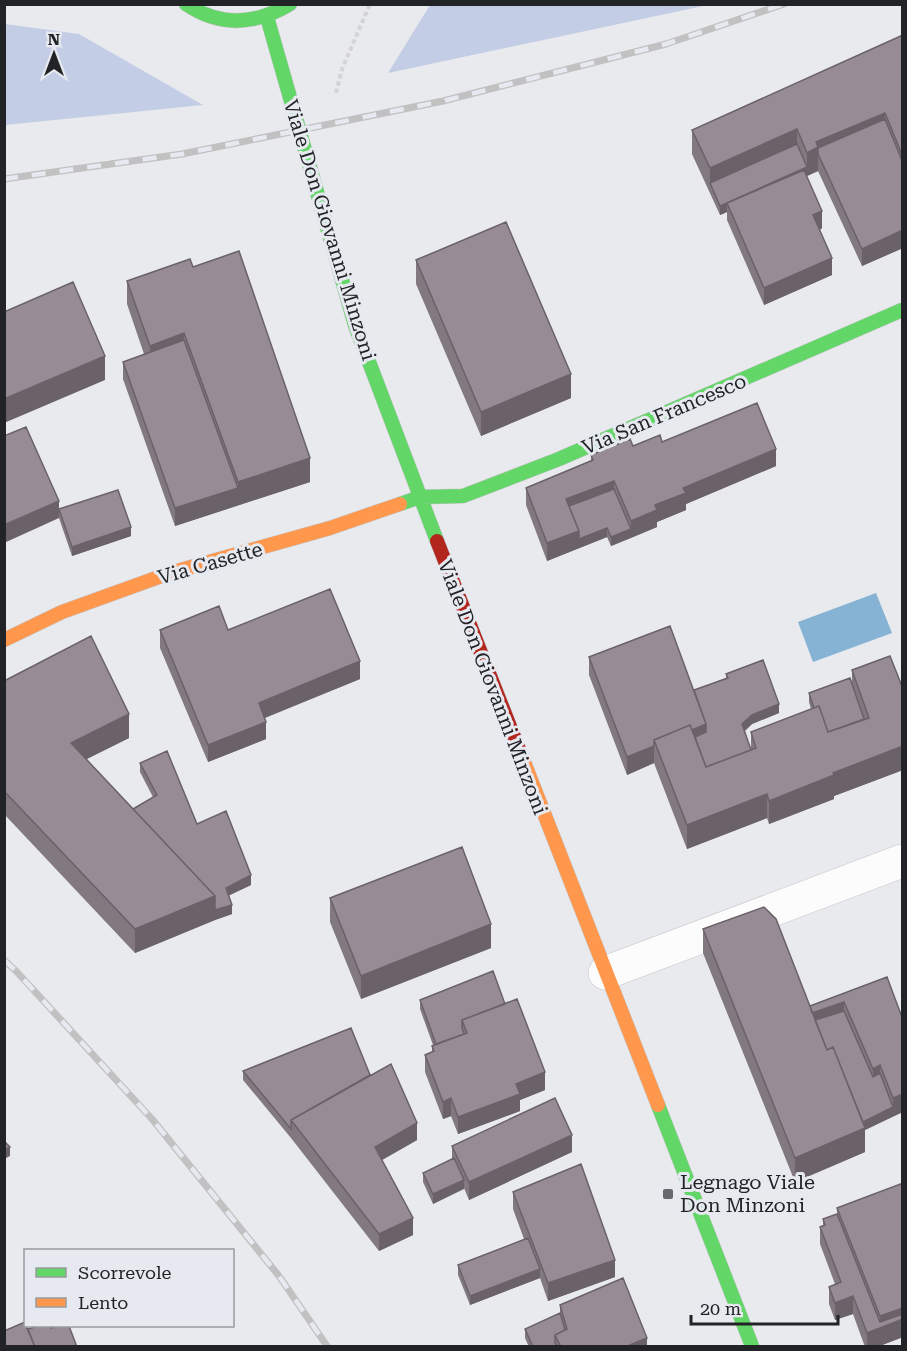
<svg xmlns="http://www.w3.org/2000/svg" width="907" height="1351" viewBox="0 0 907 1351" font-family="'Roboto Serif',serif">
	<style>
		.green { fill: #c3cde6 }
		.water { fill: #86b3d4 }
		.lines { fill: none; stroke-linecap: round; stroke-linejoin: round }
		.street-casing { stroke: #c4c5c8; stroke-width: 34 }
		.fast-casing { stroke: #c4c5c8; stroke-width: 15 }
		.slow-casing { stroke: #c4c5c8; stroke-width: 15 }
		.jam-casing { stroke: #c4c5c8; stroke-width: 15 }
		.path { stroke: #d4d4d4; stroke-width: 4; stroke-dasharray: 4.5 3; stroke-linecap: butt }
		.street { stroke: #fcfcfc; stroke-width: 33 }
		.fast { stroke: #63d668; stroke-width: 14 }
		.slow { stroke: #ff974d; stroke-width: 14 }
		.jam { stroke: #b3261e; stroke-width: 14 }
		.rail-casing { stroke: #c1c1c2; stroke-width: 7 }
		.rail { stroke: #e6e9ef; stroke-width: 4.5; stroke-dasharray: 14; stroke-linecap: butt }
		.wall { fill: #827880 }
		.shaded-wall { fill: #6a6268 }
		.building { fill: #978c95; stroke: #6a6268; stroke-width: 1.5 }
		.poi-dot { fill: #67696c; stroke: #e6e9ef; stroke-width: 2 }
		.labels { text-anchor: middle; stroke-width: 6; stroke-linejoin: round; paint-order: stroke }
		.street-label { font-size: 20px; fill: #222326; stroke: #e6e9ef }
		.poi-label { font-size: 20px; fill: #222326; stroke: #e6e9ef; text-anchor: start }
	</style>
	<rect width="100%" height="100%" fill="#e8eaed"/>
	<!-- green -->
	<path class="green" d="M430,5V4L708,5L388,73Z
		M5,24L79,34L203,105L5,125Z"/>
	<!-- water -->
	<path class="water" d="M876,593L892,633L813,662L798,622Z"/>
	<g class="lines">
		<defs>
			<path id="street" d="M605,973L902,861"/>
			<path id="fast" d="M186,4C220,27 255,25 290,4
				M267,17L355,325L437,541
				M400,504L420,497L463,496L559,459L902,310
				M658,1105L752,1346"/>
			<path id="slow" d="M4,640L62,612L170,573L330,528L400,504
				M522,757L658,1105"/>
			<path id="jam" d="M437,541L522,757"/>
		</defs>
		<!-- street casing -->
		<use href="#street" class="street-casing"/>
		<!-- fast casing -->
		<use href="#fast" class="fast-casing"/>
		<!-- slow casing -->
		<use href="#slow" class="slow-casing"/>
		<!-- jam casing -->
		<use href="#jam" class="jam-casing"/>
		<!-- path -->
		<path class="path" d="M336,93L342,69L370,4"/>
		<!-- street -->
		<use href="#street" class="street"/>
		<!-- fast -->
		<use href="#fast" class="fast"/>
		<!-- slow -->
		<use href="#slow" class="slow"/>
		<!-- jam -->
		<use href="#jam" class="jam"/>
		<defs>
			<path id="rail" d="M4,179L182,154L443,101L666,44L784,4
				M4,960L16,971L152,1119L279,1276L327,1346"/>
		</defs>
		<!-- rail casing -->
		<use href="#rail" class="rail-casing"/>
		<!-- rail -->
		<use href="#rail" class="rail"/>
	</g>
	<!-- wall -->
	<path class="wall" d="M903,35V248L862,266L818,171L807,176L822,228L820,230L832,275L764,305L727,220V212L720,215L692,154V130Z
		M416,260L571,398L481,436L416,284Z
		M193,267L310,482L175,526L123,379V362L144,354L127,304V281Z
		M662,442L776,466L686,504V510L657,522V527L631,538L611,546L607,537L547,561L526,505V488L591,461V455L633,446Z
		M59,509L131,536L72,556L59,518Z
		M160,630H228L360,679L265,718L266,739L208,762L160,648Z
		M589,657L694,690L726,678V674L779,713L752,724L745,731L751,749V732L811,709L809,702V693L852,686V670L903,689V770L834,796V799L769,824L767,818L687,849L654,763L627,775L589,675Z
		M4,681L129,738L86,759L133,809L153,797L140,772V763L251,885L229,895L232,914L215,920L135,953L4,814Z
		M330,898L491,948L361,999L330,922Z
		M703,929L810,1006L887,977L903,1020L893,1116L865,1130V1152L795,1182L703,953Z
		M420,1000L505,1004L545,1090L520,1100V1111L458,1134L451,1116L443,1119L425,1072V1055L432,1052V1046L433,1045L420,1009Z
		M243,1071L370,1075L417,1140L382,1160L413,1235L379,1251L291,1138L243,1080Z
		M452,1146L572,1152L469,1200L464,1188L433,1204L423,1182V1173L452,1159Z
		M903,1183V1337L877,1347H865L853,1314L835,1320L829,1304V1287L835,1284L820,1244V1227L823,1226V1219L837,1214V1208Z
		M513,1192L615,1277L548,1301L540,1278L470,1305L458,1275V1265L524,1239L513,1209Z
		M560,1305L647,1347H529L525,1338V1329L560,1313Z"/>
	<!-- shaded-wall -->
	<path class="shaded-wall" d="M885,113V136L818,154V171L807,176L727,203L807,167V153L816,142Z
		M797,129V153L710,183V192V168Z
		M727,203V212L720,215V206Z
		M822,211V228L813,233V215Z
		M903,230V248L862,266V249Z
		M832,258V275L764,305V288Z
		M184,333V357L150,370V346Z
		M105,356V380L4,423V399Z
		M571,374V398L481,436V412Z
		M776,449V466L686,504V510L657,522V527L611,546V537L631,529V521L683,488Z
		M310,458V482L175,526V508L238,488V482Z
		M614,481V498L569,515L566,499Z
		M59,501V518L4,543V525Z
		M131,527V536L72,556V547Z
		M607,528V537L547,561V543L579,531Z
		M360,661V679L259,720V703Z
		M779,704V713L752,724L742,733V724L752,715Z
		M129,714V738L71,767V743Z
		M266,722V739L208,762V745Z
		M706,724V741L656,745Z
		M654,746V763L627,775V757Z
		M903,746V770L834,796V799L769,824V801L833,773Z
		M767,794V818L687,849V825Z
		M251,875V885L226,897V888Z
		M215,896L232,905V914L215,920L135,953V929Z
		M491,924V948L361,999V976Z
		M844,1002V1020L813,1030L810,1014Z
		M880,1065V1082L873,1086V1069Z
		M545,1072V1090L520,1100V1111L458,1134V1117L516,1084Z
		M903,1094V1112L865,1130V1152L795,1182V1158L893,1107V1098Z
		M451,1098V1116L443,1119V1102Z
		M417,1123V1140L375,1164V1147Z
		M572,1135V1152L469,1200V1182Z
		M10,1147V1156L4,1159V1150Z
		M464,1180V1189L433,1204V1194Z
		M413,1218V1235L379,1251V1234Z
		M615,1260V1277L548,1301V1283Z
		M540,1269V1278L470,1305V1296Z
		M853,1296V1314L835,1320V1303Z
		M903,1308V1337L877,1347H867V1333L880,1328V1316Z
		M647,1338V1347H625Z"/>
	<!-- building -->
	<path class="building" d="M903,35V157L885,113L816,142L818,147L807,153L797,129L710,168L692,130Z
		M885,119L903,163V230L862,249L818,154V148Z
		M797,144L807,167L720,206L710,183Z
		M804,170L822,211L813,215L832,258L764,288L727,203Z
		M506,222L571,374L481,412L416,260Z
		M239,251L310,458L238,482L184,333L150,346L127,281L190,259L193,267Z
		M73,282L105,356L4,399V312Z
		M184,340L238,488L175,508L123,362Z
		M757,403L776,449L683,488L686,493L655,505L657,510L631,521L614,481L566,499L579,531L547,543L526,488L593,460L591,455L630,439L633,446L660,435L662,442Z
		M26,427L59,501L4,525V436Z
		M614,489L631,529L611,537L607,528L579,539V531L569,506Z
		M118,490L131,527L72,547L59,509Z
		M330,589L360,661L259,703L266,722L208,745L160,630L219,606L228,630Z
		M670,626L706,724L692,730L690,725L654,740V746L627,757L589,657Z
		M91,636L129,714L71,743L215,896L135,929L4,791V681Z
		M890,656L903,689V746L833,773L834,775L769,801L767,794L687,825L654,740L690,725L706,767L756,748L751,732L819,706L828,732L869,718L852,670Z
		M763,660L779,704L752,715L742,724L751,750L706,767L695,737L706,732V724L694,690L728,678L726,674Z
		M850,678L864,719L828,732L819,706L814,708L809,693Z
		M167,751L197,824L226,811L251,875L226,888L232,905L215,910V896L133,809L157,795L140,763Z
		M462,847L491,924L361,976L330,898Z
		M764,907L776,919L827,1050L833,1047L865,1128L795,1158L703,929Z
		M493,971L505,1004L462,1020V1028L464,1034L436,1044L420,1000Z
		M887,977L903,1020V1094L893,1098L880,1065L873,1069L844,1002L812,1013L810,1006Z
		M517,999L545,1072L516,1084L520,1094L458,1117L451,1098L443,1102L425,1055L434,1051L432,1046L467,1033L462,1020Z
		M844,1011L873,1077L880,1073L893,1107L863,1122L833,1047L827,1050L815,1020Z
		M351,1028L370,1075L291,1120V1129L243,1071Z
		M391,1064L417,1123L375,1147L413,1218L379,1234L291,1120Z
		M555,1098L572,1135L469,1182L452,1146Z
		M4,1141L10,1147L4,1150Z
		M454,1158L464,1180L433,1194L423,1173Z
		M581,1164L615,1260L548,1283L513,1192Z
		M903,1183V1308L880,1316L837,1208Z
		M837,1214L880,1322L903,1314V1319L867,1333L853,1296L835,1303L829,1287L841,1282L820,1227L825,1225L823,1219Z
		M528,1238L540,1269L470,1296L458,1265Z
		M623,1278L647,1338L625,1347H561L555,1335L567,1329L560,1305Z
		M560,1313L565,1330L555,1335V1343L557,1347H533L525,1329Z
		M25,1322L26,1326L35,1347H4V1331Z
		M38,1326H50L51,1328L57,1326H69L77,1347H35L28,1329Z"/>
	<!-- markers -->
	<rect class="poi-dot" x="662" y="1188" width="12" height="12" rx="3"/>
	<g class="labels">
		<!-- street labels -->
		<g class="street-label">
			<text transform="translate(330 230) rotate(73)" y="7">Viale Don Giovanni Minzoni</text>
			<text transform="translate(664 414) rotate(-23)" y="7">Via San Francesco</text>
			<text transform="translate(210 563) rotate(-16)" y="7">Via Casette</text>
			<text transform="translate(493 687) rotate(69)" y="7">Viale Don Giovanni Minzoni</text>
		</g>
		<!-- poi labels -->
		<g class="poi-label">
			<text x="680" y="1189">Legnago Viale<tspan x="680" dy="23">Don Minzoni</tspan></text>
		</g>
	</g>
	<!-- border -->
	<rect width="907" height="1351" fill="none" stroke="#222326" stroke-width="12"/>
	<!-- legend -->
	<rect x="24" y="1249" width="210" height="78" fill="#e6e9ef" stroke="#989a9f" stroke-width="1.5"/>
	<rect x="36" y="1268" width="30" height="9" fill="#63d668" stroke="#989a9f" stroke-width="1.5"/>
	<text x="78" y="1279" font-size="18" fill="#222326">Scorrevole</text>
	<rect x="36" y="1298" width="30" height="9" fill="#ff974d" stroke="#989a9f" stroke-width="1.5"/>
	<text x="78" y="1309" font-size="18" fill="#222326">Lento</text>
	<!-- north arrow -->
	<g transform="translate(54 54)" stroke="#e6e9ef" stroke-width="4.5" paint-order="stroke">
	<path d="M0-4.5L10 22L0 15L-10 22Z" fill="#222326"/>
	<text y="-9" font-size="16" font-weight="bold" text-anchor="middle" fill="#222326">N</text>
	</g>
	<!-- scale -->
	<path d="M691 1315v9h147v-9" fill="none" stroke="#222326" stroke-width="3"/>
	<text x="700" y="1315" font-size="18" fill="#222326" stroke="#e6e9ef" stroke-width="4.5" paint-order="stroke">20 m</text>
</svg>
